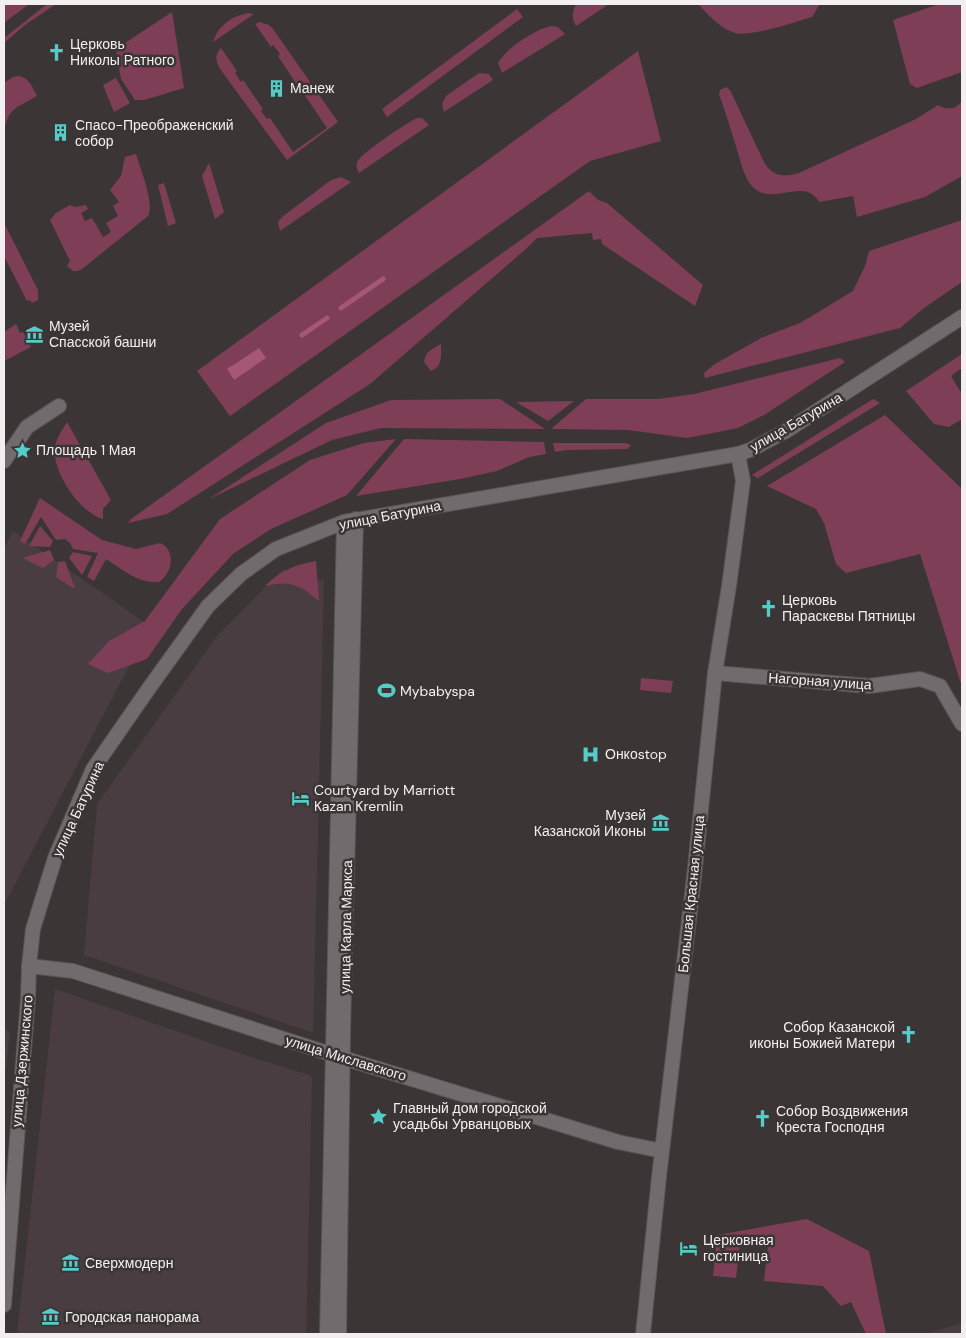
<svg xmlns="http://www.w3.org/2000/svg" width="966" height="1338" viewBox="0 0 966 1338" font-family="'DM Sans',sans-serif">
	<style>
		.built { fill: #4a3d41 }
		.green { fill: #7e3f56 }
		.water { fill: #a55773 }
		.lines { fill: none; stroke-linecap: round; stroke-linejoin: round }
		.stream { stroke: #a55773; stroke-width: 5 }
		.minor-casing { stroke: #585355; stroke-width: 16 }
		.tertiary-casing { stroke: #585355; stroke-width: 16 }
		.secondary-casing { stroke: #585355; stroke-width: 16 }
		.minor { stroke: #726b6d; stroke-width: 14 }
		.tertiary { stroke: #726b6d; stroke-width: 14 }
		.secondary { stroke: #726b6d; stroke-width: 14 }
		.labels { text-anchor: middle; stroke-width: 5; stroke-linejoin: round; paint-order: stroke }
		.poi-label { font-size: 14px; fill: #f3eff0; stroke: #3b3536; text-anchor: start }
		.street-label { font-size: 14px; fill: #f3eff0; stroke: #3b3536 }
	</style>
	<rect width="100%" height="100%" fill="#3b3536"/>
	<!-- built -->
	<path class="built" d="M13,531L150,626L4,905V548Z
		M283,569L324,581L313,1033L84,955L97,804L218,635Z
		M55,989L251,1057L310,1075L312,1078L306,1334H17Z
		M4,1028L10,1033L4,1083Z
		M962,1323V1334H925L928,1333Z"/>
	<!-- green -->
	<path class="green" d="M4,4H29L4,23Z
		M47,4H56L25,25L4,43V38Z
		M577,4H609L576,26C572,19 571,10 577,4Z
		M698,4H820L812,17C795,22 751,37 735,33C719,28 709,15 698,4Z
		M939,4H961L962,8V72L917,88L910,84L893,20Z
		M517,9L523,17L387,117L382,109Z
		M172,12L184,88L144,100H135L121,79L116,49Z
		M248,13L254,14L213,42C219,25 230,17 248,13Z
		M260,22L269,25L273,29L338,122L287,160L220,69C216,62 214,55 221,48L237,71L235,73L241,82L243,80L263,109L261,111L267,119L270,118L293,152L327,128L304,94L306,91L300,83L297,85L278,56L280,54L273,45L271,47L255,24Z
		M552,26L558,27L565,34L502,73L498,63C505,49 537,28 552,26Z
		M638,51L661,141L590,161L230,416L197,371Z
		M479,73L489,74L493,80L444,112L442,104L446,96Z
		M18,76C29,77 32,87 37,96C17,108 8,107 4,132V83L13,77Z
		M116,78L130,103L114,112L103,85Z
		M726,87L730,90L765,164C774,177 784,177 799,173L916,119L938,105C947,110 956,110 962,101V176L925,197L857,217L853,196L819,202C805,175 770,209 751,185C744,176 741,163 738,153C732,133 726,114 719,94L720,90Z
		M417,118H422L429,125L359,173C357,170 356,166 357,162C360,154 408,122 417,118Z
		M136,154C140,168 155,204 148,216L82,269L77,271H73L67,266L70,261L50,220L56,213L70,205L75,207L86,205L88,209L81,213L85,221L92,218L103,237L111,232L106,223L118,216L113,206L119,202L110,190L121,176L125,157Z
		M209,163L224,212L215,219L202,176Z
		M341,177L351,182L280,231L278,222L282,217L331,180Z
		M164,183L176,223L168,226L158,185Z
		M589,191L598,200L607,203L703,285L695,306L602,244L601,239L593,240L592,233L537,238L527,248L370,384L167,514L128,523L131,519Z
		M962,220V282L924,308L900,328L705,378L704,373L715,364L761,338L800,323L853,291L865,266L869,251Z
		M4,223L38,290V300L32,303L30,300L27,301L4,256Z
		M16,324L20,333L23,332L31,347L4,361V332Z
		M441,344C441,355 443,366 431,371L424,362C426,351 432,349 441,344Z
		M962,354V368L951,376L962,394V419L949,427L934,424L906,391Z
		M840,358L845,362L764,415L738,428L687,438L628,430L551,429L586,399H658L694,394Z
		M500,399L545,429L381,428L332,440L209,499L326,423L391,400Z
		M873,399L880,403L758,478L752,475Z
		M574,401L548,421L516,402Z
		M885,415L962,489V687L920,554L846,573L836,564L824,523L816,509L767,486Z
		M67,422L111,500L103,509V519C80,513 51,471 55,446C57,437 63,429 67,422Z
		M396,439L347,495L271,529L233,554L182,609L147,659L108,673L88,664L109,641L145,621L220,519L310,460L364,443Z
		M404,439L544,442L546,454L529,457L497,471L460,479L356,496Z
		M553,443H625L631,445L627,449L567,450L555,452Z
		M40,498L102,540L136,549L160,543C177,550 172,574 159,582C138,584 122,569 106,559L94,581L87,577L98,553L73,549L70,543L65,539L56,540L41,517L25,544L20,541Z
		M40,526L53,541L50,547L29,546Z
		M50,550L54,560L43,568L23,558Z
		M73,552L92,556L82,575L69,558Z
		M65,561L75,589L56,577L58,562Z
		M316,561L319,601C300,585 290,580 265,586C282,570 294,565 316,561Z
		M641,678L673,681L671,693L640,690Z
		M807,1219L869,1251L886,1334H866L851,1302L841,1306L823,1286L764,1281L768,1247L740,1244L736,1278L713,1276L717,1235Z"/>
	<!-- water -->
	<path class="water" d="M259,348L266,358L234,380L227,369Z"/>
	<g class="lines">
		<!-- stream -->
		<path class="stream" d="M341,308L383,279
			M302,335L327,318"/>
		<defs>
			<path id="minor" d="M4,461L27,427L59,406
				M715,673L869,686L920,679L940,686L962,724"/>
			<path id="tertiary" d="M29,966L73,971L343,1058L618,1142L662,1151
				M643,1334L659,1177L695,868L715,673L729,586L743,481L738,454"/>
			<path id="secondary" d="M4,1305L28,999L29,966L33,929L55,858L93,769L147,691L208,606L241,574L276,549L344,522L738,454L750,450L786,431L962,317
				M327,1334L344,522
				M339,1334L343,1031L356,519"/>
		</defs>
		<!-- minor casing -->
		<use href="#minor" class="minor-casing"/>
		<!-- tertiary casing -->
		<use href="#tertiary" class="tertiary-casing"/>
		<!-- secondary casing -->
		<use href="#secondary" class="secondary-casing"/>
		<!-- minor -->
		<use href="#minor" class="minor"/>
		<!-- tertiary -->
		<use href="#tertiary" class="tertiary"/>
		<!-- secondary -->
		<use href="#secondary" class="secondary"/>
	</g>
	<!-- icons -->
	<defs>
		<symbol id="church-bare" viewBox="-9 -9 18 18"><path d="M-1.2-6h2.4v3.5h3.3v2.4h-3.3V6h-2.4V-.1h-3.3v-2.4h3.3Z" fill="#54cdc8" stroke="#3b3536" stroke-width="2.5" paint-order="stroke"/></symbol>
		<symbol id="building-bare" viewBox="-9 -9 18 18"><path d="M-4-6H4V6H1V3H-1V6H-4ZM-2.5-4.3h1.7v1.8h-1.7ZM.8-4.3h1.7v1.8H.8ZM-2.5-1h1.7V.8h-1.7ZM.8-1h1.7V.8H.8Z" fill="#54cdc8" stroke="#3b3536" stroke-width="2.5" paint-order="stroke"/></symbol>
		<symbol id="museum-bare" viewBox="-9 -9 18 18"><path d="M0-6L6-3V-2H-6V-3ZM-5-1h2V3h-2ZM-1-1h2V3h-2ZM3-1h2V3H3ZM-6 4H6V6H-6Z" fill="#54cdc8" stroke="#3b3536" stroke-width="2.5" paint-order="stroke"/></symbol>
		<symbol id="sight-bare" viewBox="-9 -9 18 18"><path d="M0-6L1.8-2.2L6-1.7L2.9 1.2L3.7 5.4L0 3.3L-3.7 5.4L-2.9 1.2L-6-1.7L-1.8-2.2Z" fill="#54cdc8" stroke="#3b3536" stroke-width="2.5" paint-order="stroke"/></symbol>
		<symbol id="stadium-bare" viewBox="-9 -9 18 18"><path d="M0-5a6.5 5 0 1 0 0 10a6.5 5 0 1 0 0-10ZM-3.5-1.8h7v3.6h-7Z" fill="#54cdc8" stroke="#3b3536" stroke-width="2.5" paint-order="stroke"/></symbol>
		<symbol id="hospital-bare" viewBox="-9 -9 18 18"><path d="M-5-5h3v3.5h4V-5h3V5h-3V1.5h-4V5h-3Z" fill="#54cdc8" stroke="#3b3536" stroke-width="2.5" paint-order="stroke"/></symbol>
		<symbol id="hotel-bare" viewBox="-9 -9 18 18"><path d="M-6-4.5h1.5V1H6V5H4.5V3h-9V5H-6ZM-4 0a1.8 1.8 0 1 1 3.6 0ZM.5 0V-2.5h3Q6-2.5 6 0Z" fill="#54cdc8" stroke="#3b3536" stroke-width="2.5" paint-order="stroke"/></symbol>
	</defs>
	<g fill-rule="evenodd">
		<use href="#church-bare" x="44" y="40" width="25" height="25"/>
		<use href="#building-bare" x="264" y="76" width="25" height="25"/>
		<use href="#building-bare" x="48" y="120" width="25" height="25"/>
		<use href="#museum-bare" x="22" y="322" width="25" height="25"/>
		<use href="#sight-bare" x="10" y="438" width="25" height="25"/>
		<use href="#church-bare" x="756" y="596" width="25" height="25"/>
		<use href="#stadium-bare" x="374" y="678" width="25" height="25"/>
		<use href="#hospital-bare" x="578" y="742" width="25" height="25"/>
		<use href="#hotel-bare" x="288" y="786" width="25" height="25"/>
		<use href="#museum-bare" x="648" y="810" width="25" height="25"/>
		<use href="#church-bare" x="896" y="1022" width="25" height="25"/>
		<use href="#sight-bare" x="366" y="1104" width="25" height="25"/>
		<use href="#church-bare" x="750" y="1106" width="25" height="25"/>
		<use href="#hotel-bare" x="676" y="1236" width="25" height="25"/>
		<use href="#museum-bare" x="58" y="1250" width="25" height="25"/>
		<use href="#museum-bare" x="38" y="1304" width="25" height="25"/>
	</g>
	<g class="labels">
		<!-- poi labels -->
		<g class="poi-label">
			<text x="70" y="49">Церковь<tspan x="70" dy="16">Николы Ратного</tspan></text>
			<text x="290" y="93">Манеж</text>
			<text x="75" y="130">Спасо-Преображенский<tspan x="75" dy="16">собор</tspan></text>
			<text x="49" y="331">Музей<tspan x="49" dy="16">Спасской башни</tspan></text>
			<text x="36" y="455">Площадь 1 Мая</text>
			<text x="782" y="605">Церковь<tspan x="782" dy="16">Параскевы Пятницы</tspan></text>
			<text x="400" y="696">Mybabyspa</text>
			<text x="605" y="759">Онкоstop</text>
			<text x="314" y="795">Courtyard by Marriott<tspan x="314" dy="16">Kazan Kremlin</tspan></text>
			<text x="646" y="820" text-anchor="end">Музей<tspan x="646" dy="16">Казанской Иконы</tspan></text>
			<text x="895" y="1032" text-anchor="end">Собор Казанской<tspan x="895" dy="16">иконы Божией Матери</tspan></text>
			<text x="393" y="1113">Главный дом городской<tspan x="393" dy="16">усадьбы Урванцовых</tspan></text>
			<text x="776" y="1116">Собор Воздвижения<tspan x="776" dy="16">Креста Господня</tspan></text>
			<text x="703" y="1245">Церковная<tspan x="703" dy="16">гостиница</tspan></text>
			<text x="85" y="1268">Сверхмодерн</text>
			<text x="65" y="1322">Городская панорама</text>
		</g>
		<!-- street labels -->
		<g class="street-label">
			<text transform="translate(796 422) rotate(-30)" y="5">улица Батурина</text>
			<text transform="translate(390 515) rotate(-11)" y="5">улица Батурина</text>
			<text transform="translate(820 681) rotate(4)" y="5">Нагорная улица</text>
			<text transform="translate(78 809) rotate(-65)" y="5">улица Батурина</text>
			<text transform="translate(691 894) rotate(-84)" y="5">Большая Красная улица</text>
			<text transform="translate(346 927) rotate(-89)" y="5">улица Карла Маркса</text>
			<text transform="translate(346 1058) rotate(17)" y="5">улица Миславского</text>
			<text transform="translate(22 1061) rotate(-85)" y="5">улица Дзержинского</text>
		</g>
	</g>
	<!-- border -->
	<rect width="966" height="1338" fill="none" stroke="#f3eff0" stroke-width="10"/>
</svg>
